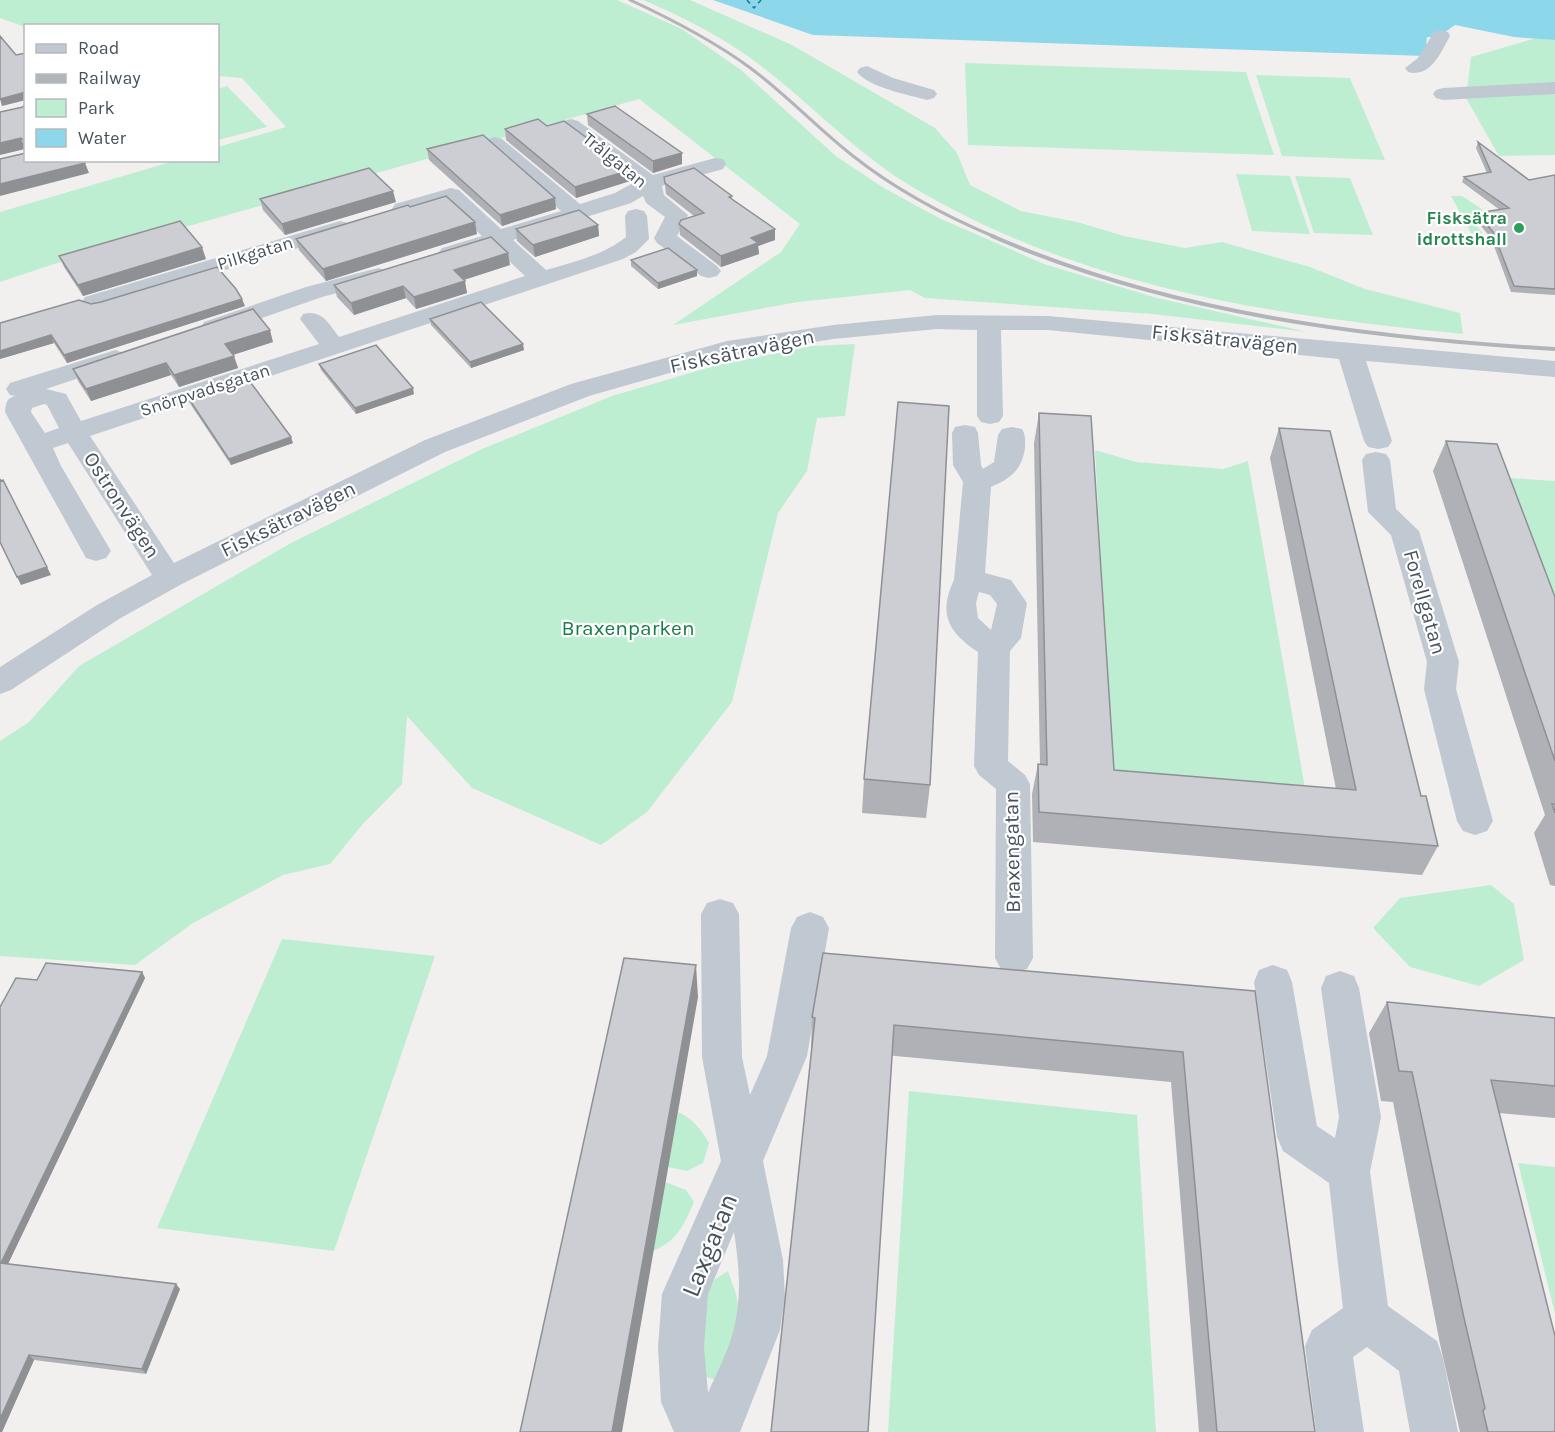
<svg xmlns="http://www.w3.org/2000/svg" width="1555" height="1432" viewBox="0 0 1555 1432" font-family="Karla,sans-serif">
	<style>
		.green { fill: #beeed1 }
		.water { fill: #8cd7ea }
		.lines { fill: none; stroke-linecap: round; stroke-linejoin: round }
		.ferry { stroke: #0f7c99; stroke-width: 1.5; stroke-dasharray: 4.5 4; stroke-linecap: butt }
		.minor { fill: #c0c9d1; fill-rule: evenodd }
		.rail-far1 { stroke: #b1b4b9; stroke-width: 3 }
		.rail { stroke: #b1b4b9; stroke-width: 4 }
		.wall { fill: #afb1b6 }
		.shaded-wall { fill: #8f9094 }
		.building { fill: #ccced4; stroke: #8f9094; stroke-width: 1.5 }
		.leisure-dot { fill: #2e9e5b; stroke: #fff; stroke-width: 2 }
		.labels { text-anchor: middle; stroke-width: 4.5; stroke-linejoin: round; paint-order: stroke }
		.far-street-label { font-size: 18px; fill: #47525c; stroke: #fff }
		.far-leisure-label { font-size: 18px; font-weight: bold; fill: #27864d; stroke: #fff; text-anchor: end }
		.street-label { font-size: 21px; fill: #47525c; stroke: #fff }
		.park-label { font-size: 21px; fill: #197d4a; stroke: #fff }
		.near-street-label { font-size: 26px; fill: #47525c; stroke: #fff }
	</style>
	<rect width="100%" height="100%" fill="#f2efef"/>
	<!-- green -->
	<path class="green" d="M0,0H617L682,29L741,70L837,157L884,188L939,218L1044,264L1157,298L1308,332L1152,314L925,298L910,290L798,302L673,325L781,252L800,224L639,99L54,264L0,282V212L174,161L218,160V147L286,127L242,78L218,76V26L25,27L0,18Z
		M643,0H690L792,45L935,128L957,153L970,185L1021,211L1077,222L1124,236L1185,248L1222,242L1310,267L1365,289L1460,313L1463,334C1269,315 1076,287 906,183C853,150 811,104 761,66C725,38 685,18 643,0Z
		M1536,38L1555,40V155L1499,156L1466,98L1471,57Z
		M965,63L1246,72L1274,155L968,145Z
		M1256,75L1350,78L1385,160L1282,156Z
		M227,86L267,127L218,140V89Z
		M1236,174L1290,176L1310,234L1252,231Z
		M1295,176L1350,178L1373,235L1314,233Z
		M1451,196H1462L1486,212L1469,216L1483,234L1471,233Z
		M855,344L845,416L817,418L807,471L778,513L732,702L647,812L601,845L472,788L407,716L402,784L362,825L330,864L283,875L193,923L135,965L0,956V741L29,722L79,666L291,543L482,449L612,396L714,366L812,346Z
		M1095,450L1136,462L1223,469L1248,461L1307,800L1113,783Z
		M1496,477L1555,481V641Z
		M1491,885L1514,904L1524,960L1479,986L1410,967L1373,928L1400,898Z
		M282,939L435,956L334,1251L157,1228Z
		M909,1091L1137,1115L1156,1432H888Z
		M678,1112C692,1118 701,1129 709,1143L703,1163L687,1171L668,1167Z
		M1518,1163L1555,1167V1314Z
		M665,1182L686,1190L694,1202C684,1225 678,1240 653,1251Z
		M728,1271L736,1294L741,1322L717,1380L706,1377L700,1304L714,1280Z"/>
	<!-- water -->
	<path class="water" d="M713,0H1555V40L1514,37L1455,25L1438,37H1427L1425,56L813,35Z"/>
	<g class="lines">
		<!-- ferry -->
		<path class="ferry" d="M747,0L754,8L761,0"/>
		<!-- minor -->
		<path class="minor" d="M1441,30L1448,32L1450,36C1441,52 1431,78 1408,72L1405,68L1418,58L1434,32Z
			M867,66L893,78L934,90L937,94L934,98L927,100C909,95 868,87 857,72L860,68Z
			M1555,82V94L1443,100L1436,98L1433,94L1436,90L1443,88Z
			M571,119L578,121L653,175L715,158L723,159L726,164L723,169L662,186L664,195L688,215L677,236L717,266L721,271L717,276L709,278L701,276L657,243L654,238L665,217L646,203L643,196L631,203L513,240L546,270C573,262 604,255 626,237L625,216L628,211L636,209L644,211L647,216L649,239L636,252L623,259L90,436L174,563L425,440L571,384L727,341L833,325L937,315L1048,316L1555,361V377L1366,361L1392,441L1388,447L1378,449L1368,447L1364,441L1339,359L1048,330H1001L1003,416L999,422L990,424L981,422L977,416V330L937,329L833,339L729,356L589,396L445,452L180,585L119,619L11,690L0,694V667L97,605L152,575L68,443L53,448L61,466L111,551L106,558L96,561L86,558L5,412C6,404 6,398 15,396L10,395L6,389L10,383L106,353L115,350L124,353L128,358L124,363L46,389L66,394L81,421L319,344L300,319L303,314C322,309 329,324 339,337L525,276L494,247L450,260L442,258L438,253L442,248L482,236L447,203L403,216L395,214L392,209L395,204L451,188L459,190L501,229L561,211L488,147L485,143L488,139L495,137L502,139L580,204L615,193L635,182L564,129L561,125L564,121ZM44,404L47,405L59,428L45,433L31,412L32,408Z
			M340,221L348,223L351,228L348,233L103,307L94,309L85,307L82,302L85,297Z
			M378,268L386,270L390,275L386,280L322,297L222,332L213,334L204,332L201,327L204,322L306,287Z
			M965,425L975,427L978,433L981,465L983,469L994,462L998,435L1002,429L1012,427L1022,429C1026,436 1025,440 1025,448C1022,470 1010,479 991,487L985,573L1011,580L1027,603L1021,638L1010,651L1008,761L1025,775L1030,784L1033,958L1027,969L1014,974L1001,969L995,958L996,789L979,775L974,766L978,652C948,632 938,614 954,580L963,482L953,465L952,433L955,427ZM979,592L990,595L997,604L991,630L978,618L976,603Z
			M1376,452L1386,454L1390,460L1396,509L1419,531L1459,662L1456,689L1493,821L1487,831L1475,835L1463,831L1457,821L1424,689L1427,662L1391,535L1368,512L1362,460L1366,454Z
			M720,899L733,903L739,914L742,1057L750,1095L767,1056L791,928L797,917L810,912L823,917L829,928L807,1056L763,1161L783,1260L785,1297L780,1330L740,1432H674L661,1402L658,1347L662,1294L721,1161L702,1057L701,914L707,903ZM734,1232C739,1264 742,1296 734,1328C729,1350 717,1372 708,1393L704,1347L708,1294Z
			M1273,965L1287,970L1292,982L1317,1126L1335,1138L1339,1117L1321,988L1326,976L1340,971L1354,976L1359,988L1381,1117L1370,1172L1388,1306L1437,1341L1443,1358L1458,1432H1410L1399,1371L1367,1347L1353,1357L1364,1432H1316L1305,1346L1312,1330L1343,1308L1329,1183L1283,1151L1277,1137L1254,982L1259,970Z"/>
		<!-- rail-far1 -->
		<path class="rail-far1" d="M630,0C671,19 712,40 749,67C786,94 817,128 853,156C896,190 945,216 995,237"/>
		<!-- rail -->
		<path class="rail" d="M992,236C1169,313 1364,338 1555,349"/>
	</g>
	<!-- wall -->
	<path class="wall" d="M587,114L682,164L653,173L588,125Z
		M547,126L630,170V181L576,198L506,140L505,129Z
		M1478,142L1529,180L1555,175V295L1511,292L1491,238L1475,219L1477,213L1500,210L1462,182L1464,177L1487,173L1476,148Z
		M427,149L556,209L502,226L429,160Z
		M664,177L732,196V199L775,240L758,246L759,254L721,267L680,235L679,224L694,216L666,194Z
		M260,199L396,202L285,235L263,210Z
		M410,207L477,234L326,281L299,250L296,239Z
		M598,225L599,236L535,257L517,241L516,229Z
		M59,256L206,259L83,296L64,267Z
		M631,260L697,270V276L658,289L631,266Z
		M510,265L464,280L467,293L416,309L406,298L354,315L337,297L334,285Z
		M91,304L245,306L67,363L54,343L0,359Z
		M430,319L524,350L471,368L431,325Z
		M273,342L233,355L238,368L179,387L171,375L91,401L78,381L73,369Z
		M319,364L414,394L356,414L321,370Z
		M189,399L293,443L231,465L191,405Z
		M1039,413L1114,770L1336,789L1270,458L1279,428L1421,796L1438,846L1422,875L1033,842L1032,794L1038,764H1040L1034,443Z
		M1446,441L1555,597V886L1550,885L1534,833L1545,815L1433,471Z
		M864,779L930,785L926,818L862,813Z
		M142,972L145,978L8,1264L180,1289L146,1374L34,1360L2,1432L0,1007L37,980Z
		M1255,991L1315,1432H1199L1171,1082L811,1048L812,1017Z
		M1387,1002L1555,1018V1118L1499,1113L1555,1432H1460L1440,1344L1393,1102L1381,1101L1369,1033Z"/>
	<!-- shaded-wall -->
	<path class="shaded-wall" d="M26,92V100L2,106L0,99Z
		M21,138L25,148H24L25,149L0,155V143Z
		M682,153V164L653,173V161Z
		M85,163L89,173L0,196V184Z
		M630,170V181L576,198L575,187Z
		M393,191L396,202L285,235L282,224Z
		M555,198L556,209L502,226L500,215Z
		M475,222L477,234L326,281L323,269Z
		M598,225L599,236L535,257L533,245Z
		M775,229V240L758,246L759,254L721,267V256L751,238Z
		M202,247L206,259L83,296L78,285Z
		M508,253L510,265L457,282L454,270Z
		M697,270V276L658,289V283Z
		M465,281L467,293L416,309L414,297Z
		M403,286L406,298L354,315L351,303Z
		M242,299L245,306L67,363L64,355Z
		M270,330L273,342L229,356L225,344Z
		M51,335L54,343L0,359V351Z
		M523,344L524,350L471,368L470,362Z
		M234,356L238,368L179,387L174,375Z
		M166,363L171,375L91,401L86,389Z
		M413,388L414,394L356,414L355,408Z
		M291,437L293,443L231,465L229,459Z
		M47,567L51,575L21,585L17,577Z
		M696,965L698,997L622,1432H612Z
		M142,972L145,978L6,1268L1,1263Z
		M176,1284L180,1289L146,1374L142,1369Z
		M29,1355L34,1360L2,1432H0V1419Z"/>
	<!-- building -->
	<path class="building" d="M0,36L16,55L26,53V92L0,99Z
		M26,102V148H24V141L21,138L0,143V112L23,107Z
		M615,106L682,153L653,161L587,114Z
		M538,119L547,126L564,121L630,170L575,187L505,129Z
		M483,135L555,198L500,215L427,149Z
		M1478,142L1529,180L1555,175V289L1514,286L1493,232L1477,213L1509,208L1464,177L1491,172Z
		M26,153V160H83L85,163L0,184V159Z
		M369,168L393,191L282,224L260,199Z
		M694,168L732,196L729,197L775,229L751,238L758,243L721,256L679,224L681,220L704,213L665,183L664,177Z
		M446,196L475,222L323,269L296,239L408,205L410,207Z
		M579,210L598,225L533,245L516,229Z
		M180,221L202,247L78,285L59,256Z
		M491,237L508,253L454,270L465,281L414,297L403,286L351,303L334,285Z
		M668,248L697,270L658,283L631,260Z
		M217,267L236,289L242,299L64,355L51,335L0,351V323L79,300L91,304L101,302Z
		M481,302L523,344L470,362L430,319Z
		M253,309L270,330L225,344L234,356L174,375L166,363L86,389L73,369Z
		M376,345L413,388L355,408L319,364Z
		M248,379L291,437L229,459L189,399Z
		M898,402L949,406L930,785L864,779Z
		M1039,413L1091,416L1114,770L1356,790L1279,428L1330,431L1421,796H1426L1438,846L1039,812L1038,764L1047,765Z
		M1446,441L1497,444L1555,597V761Z
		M0,479L1,481L3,480L47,567L17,577L0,542Z
		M1552,804H1555V813Z
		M823,953L1255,991L1315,1432H1217L1183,1052L894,1025L868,1432H771L815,1018L812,1017Z
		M624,958L696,965L612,1432H520Z
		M46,963L142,972L1,1263L176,1284L142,1369L29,1355L0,1419V1007L16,978L37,980Z
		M1387,1002L1555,1018V1086L1491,1080L1555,1336V1432H1488L1483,1411L1485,1408L1464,1318L1412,1072L1399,1071Z"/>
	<!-- markers -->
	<circle class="leisure-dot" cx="1519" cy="228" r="6"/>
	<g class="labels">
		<!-- far-street labels -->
		<g class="far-street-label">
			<text transform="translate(615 160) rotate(39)" y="6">Trålgatan</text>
			<text transform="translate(255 253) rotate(-17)" y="6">Pilkgatan</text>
			<text transform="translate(205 390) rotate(-18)" y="6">Snörpvadsgatan</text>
		</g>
		<!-- far-leisure labels -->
		<g class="far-leisure-label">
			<text x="1507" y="224">Fisksätra<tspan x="1507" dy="21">idrottshall</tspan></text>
		</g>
		<!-- street labels -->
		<g class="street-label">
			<text transform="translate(1225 339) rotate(6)" y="7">Fisksätravägen</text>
			<text transform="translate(742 351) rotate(-12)" y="7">Fisksätravägen</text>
			<text transform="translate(122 505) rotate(57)" y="7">Ostronvägen</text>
			<text transform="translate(288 519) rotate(-26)" y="7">Fisksätravägen</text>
			<text transform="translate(1425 602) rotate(74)" y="7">Forellgatan</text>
			<text transform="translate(1012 852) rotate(-91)" y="7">Braxengatan</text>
		</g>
		<!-- park labels -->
		<g class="park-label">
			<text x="628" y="635">Braxenparken</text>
		</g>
		<!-- near-street labels -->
		<g class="near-street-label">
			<text transform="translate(709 1245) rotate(-68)" y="9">Laxgatan</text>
		</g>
	</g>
	<!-- legend -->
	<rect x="24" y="24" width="195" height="138" fill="#ffffff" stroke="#b5babe" stroke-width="1.5"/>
	<rect x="36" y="44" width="30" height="9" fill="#c0c9d1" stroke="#b5babe" stroke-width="1.5"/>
	<text x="78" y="54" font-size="18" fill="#47525c">Road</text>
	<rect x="36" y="74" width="30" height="9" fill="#b1b4b9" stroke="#b5babe" stroke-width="1.5"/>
	<text x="78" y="84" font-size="18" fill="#47525c">Railway</text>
	<rect x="36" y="99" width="30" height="18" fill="#beeed1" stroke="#b5babe" stroke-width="1.5"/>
	<text x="78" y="114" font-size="18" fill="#47525c">Park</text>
	<rect x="36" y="129" width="30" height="18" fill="#8cd7ea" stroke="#b5babe" stroke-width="1.5"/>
	<text x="78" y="144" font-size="18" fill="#47525c">Water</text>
</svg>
